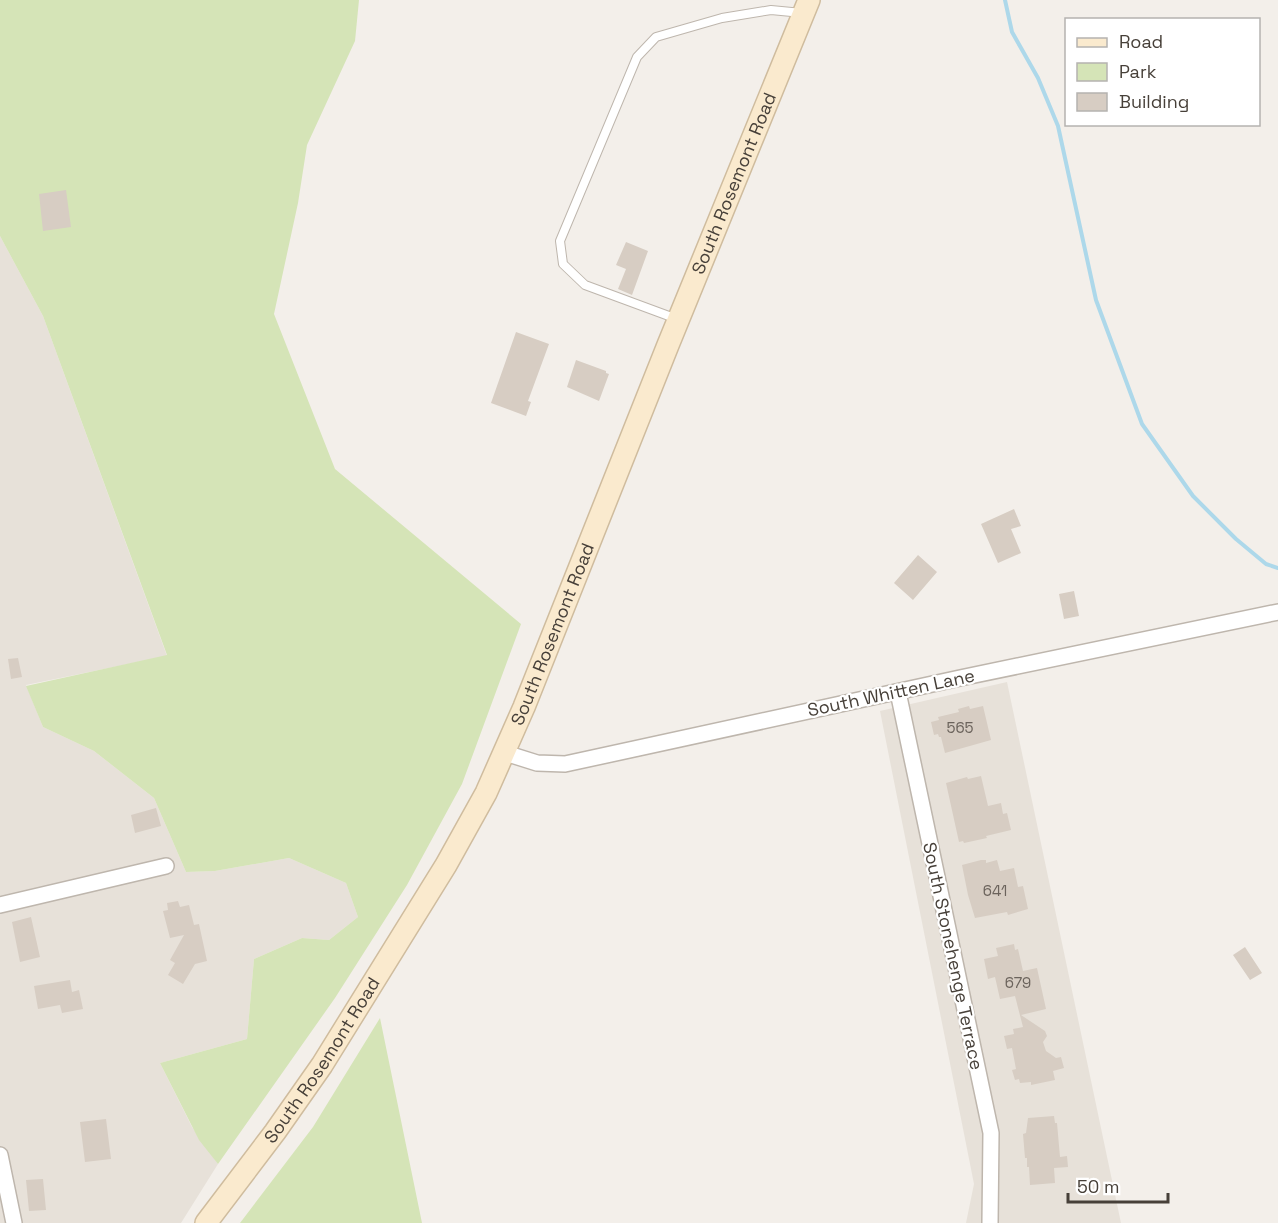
<svg xmlns="http://www.w3.org/2000/svg" width="1278" height="1223" viewBox="0 0 1278 1223" font-family="'Space Grotesk',sans-serif">
	<style>
		.residential { fill: #e7e1d9 }
		.green { fill: #d5e4b7 }
		.lines { fill: none; stroke-linecap: round; stroke-linejoin: round }
		.stream { stroke: #add8ea; stroke-width: 4 }
		.building { fill: #d7cdc3 }
		.lane-casing { stroke: #beb6ad; stroke-width: 10 }
		.street-casing { stroke: #beb6ad; stroke-width: 18 }
		.secondary-casing { stroke: #cfbc9e; stroke-width: 24 }
		.lane { stroke: #fff; stroke-width: 8 }
		.street { stroke: #fff; stroke-width: 15 }
		.secondary { stroke: #faeace; stroke-width: 21 }
		.labels { text-anchor: middle; stroke-width: 4.5; stroke-linejoin: round; paint-order: stroke }
		.number-label { font-size: 15px; fill: #6b635c }
		.street-label { font-size: 18px; fill: #474039; stroke: #fff }
	</style>
	<rect width="100%" height="100%" fill="#f3efea"/>
	<!-- residential -->
	<path class="residential" d="M0,236L43,316L167,656L26,685L43,727L94,751L154,798L186,872L215,871L289,858L346,883L358,917L329,940L302,938L254,959L247,1039L160,1063L192,1127L218,1164L181,1223H0Z
		M1007,682L1121,1223H966L974,1184L880,711Z"/>
	<!-- green -->
	<path class="green" d="M0,0H359L355,41L307,145L298,203L274,314L335,469L521,624L462,784L407,885L335,998L218,1164L199,1140L160,1063L247,1039L254,959L302,938L329,940L358,917L346,883L289,858L215,871L186,872L154,798L94,751L43,727L26,686L167,655L43,316L0,236Z
		M380,1018L422,1223H240L313,1127Z"/>
	<g class="lines">
		<!-- stream -->
		<path class="stream" d="M1005,0L1012,32L1038,78L1058,126L1096,300L1142,424L1193,496L1236,539L1266,564L1278,568"/>
	</g>
	<!-- building -->
	<path class="building" d="M66,190L71,227L43,231L39,194Z
		M626,242L648,251L632,295L618,289L626,269L616,265Z
		M516,332L549,344L528,401L531,402L526,416L491,403Z
		M576,360L606,371V373L609,374L599,401L567,387Z
		M1014,509L1021,526L1011,529L1021,553L998,563L981,524Z
		M918,555L937,572L913,600L894,583Z
		M1074,591L1079,616L1064,619L1059,594Z
		M18,658L22,677L11,679L8,659Z
		M969,706L970,709L983,706L991,740L945,753L941,737H939L938,734L934,735L931,722L939,720L938,717L959,712L958,709Z
		M981,776L988,806L1001,803L1003,814L1007,813L1011,830L986,836L987,838L964,843L963,841L959,842L946,783L967,777L968,779Z
		M156,808L161,826L135,833L131,815Z
		M981,860H986V863L997,860L1000,871L1014,868L1018,887L1023,886L1028,909L1008,915L1007,912L975,918L968,895L962,865Z
		M178,901L180,907L189,905L194,925L199,924L207,961L195,964L183,984L168,975L175,963L170,960L184,935L170,938L163,911L168,910L167,903Z
		M31,917L40,957L20,962L12,922Z
		M1014,944L1015,950L1018,949L1023,971L1037,968L1046,1009L1021,1015L1045,1031L1047,1036L1043,1042L1046,1051L1056,1058L1061,1057L1064,1068L1053,1071L1055,1080L1031,1085V1082L1020,1083L1019,1079L1015,1080L1012,1070L1016,1069L1012,1048L1007,1049L1004,1036L1014,1034L1013,1029L1023,1027L1015,996L1000,999L995,977L988,979L984,959L998,956L996,948Z
		M1245,947L1262,973L1250,980L1233,955Z
		M70,980L72,992L79,990L83,1009L62,1013L60,1005L38,1009L34,986Z
		M1054,1116L1055,1123H1057L1060,1157L1067,1156L1068,1167L1054,1168L1055,1183L1030,1185L1029,1167H1027V1158H1025L1023,1134L1026,1133L1028,1118Z
		M106,1119L111,1159L85,1162L80,1122Z
		M43,1179L46,1210L29,1211L26,1180Z"/>
	<g class="lines">
		<defs>
			<path id="lane" d="M677,319L585,285L563,264L560,241L637,57L656,37L722,18L771,10L802,13"/>
			<path id="street" d="M898,692L991,1133L990,1223
				M505,753L537,763L565,764L960,678L1278,612
				M0,905L166,866
				M0,1155L14,1223"/>
			<g id="secondary">
				<path id="s1" d="M206,1223L275,1132L322,1065L446,865L486,793L524,707L668,345L809,0"/>
			</g>
		</defs>
		<!-- lane casing -->
		<use href="#lane" class="lane-casing"/>
		<!-- street casing -->
		<use href="#street" class="street-casing"/>
		<!-- secondary casing -->
		<use href="#secondary" class="secondary-casing"/>
		<!-- lane -->
		<use href="#lane" class="lane"/>
		<!-- street -->
		<use href="#street" class="street"/>
		<!-- secondary -->
		<use href="#secondary" class="secondary"/>
	</g>
	<g class="labels">
		<!-- number labels -->
		<g class="number-label">
			<text x="960" y="733">565</text>
			<text x="995" y="896">641</text>
			<text x="1018" y="988">679</text>
		</g>
		<!-- street labels -->
		<g class="street-label">
			<text dy="6" stroke="none"><textPath href="#s1" startOffset="1172">South Rosemont Road</textPath></text>
			<text dy="6" stroke="none"><textPath href="#s1" startOffset="686">South Rosemont Road</textPath></text>
			<text transform="translate(891 693) rotate(-12)" y="6">South Whitten Lane</text>
			<text transform="translate(953 956) rotate(78)" y="6">South Stonehenge Terrace</text>
			<text dy="6" stroke="none"><textPath href="#s1" startOffset="200">South Rosemont Road</textPath></text>
		</g>
	</g>
	<!-- legend -->
	<rect x="1065" y="18" width="195" height="108" fill="#ffffff" stroke="#b5b3b0" stroke-width="1.5"/>
	<rect x="1077" y="38" width="30" height="9" fill="#faeace" stroke="#b5b3b0" stroke-width="1.5"/>
	<text x="1119" y="48" font-size="18" fill="#474039">Road</text>
	<rect x="1077" y="63" width="30" height="18" fill="#d5e4b7" stroke="#b5b3b0" stroke-width="1.5"/>
	<text x="1119" y="78" font-size="18" fill="#474039">Park</text>
	<rect x="1077" y="93" width="30" height="18" fill="#d7cdc3" stroke="#b5b3b0" stroke-width="1.5"/>
	<text x="1119" y="108" font-size="18" fill="#474039">Building</text>
	<!-- scale -->
	<path d="M1068 1193v9h100v-9" fill="none" stroke="#474039" stroke-width="3"/>
	<text x="1077" y="1193" font-size="18" fill="#474039" stroke="#ffffff" stroke-width="4.5" paint-order="stroke">50 m</text>
</svg>
